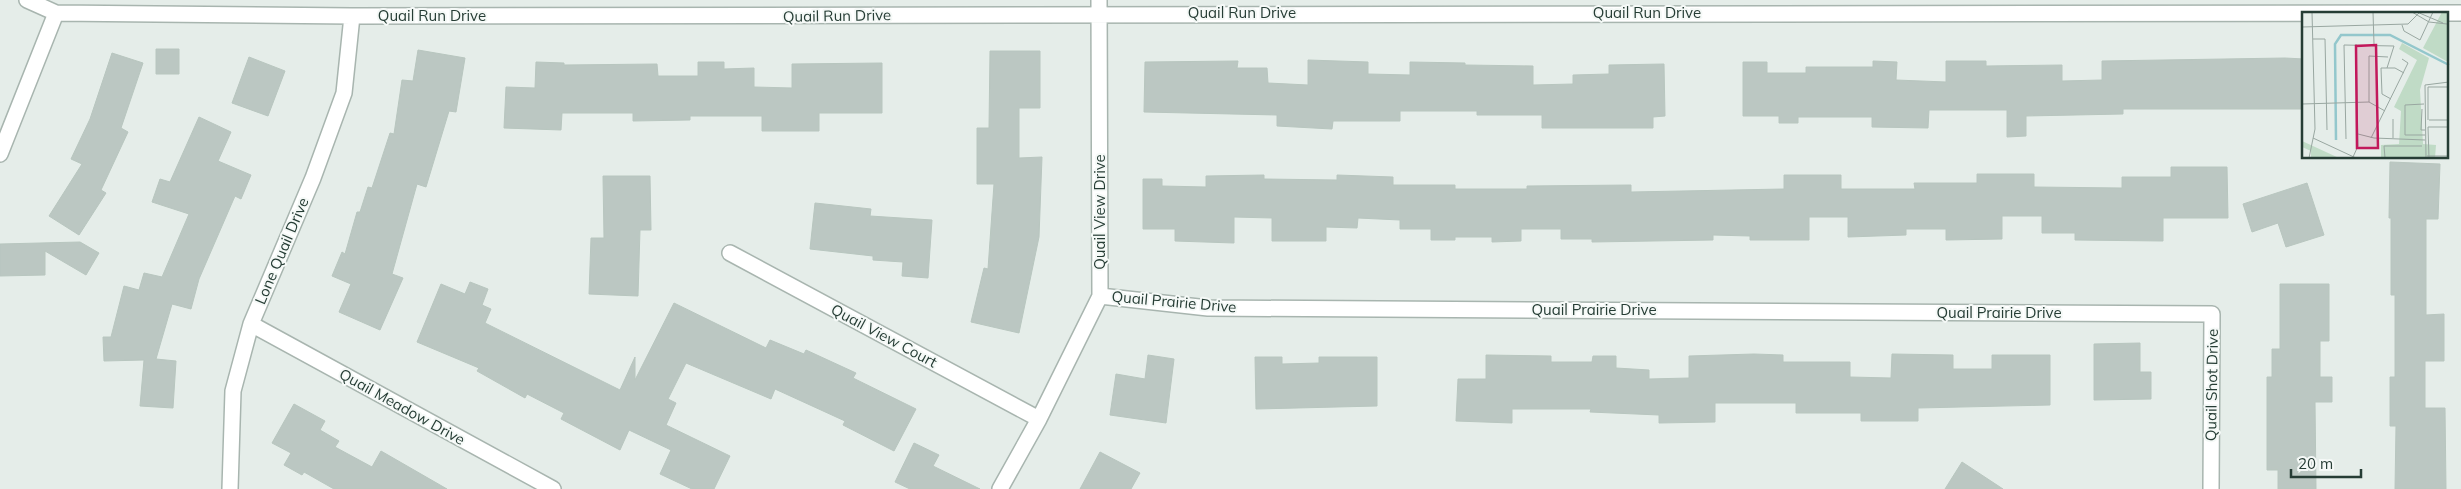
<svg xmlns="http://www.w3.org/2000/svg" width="2461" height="489" viewBox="0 0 2461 489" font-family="Mulish,sans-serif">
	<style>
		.building { fill: #bbc7c2; stroke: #b8c6bf }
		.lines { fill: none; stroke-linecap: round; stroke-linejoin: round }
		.minor-casing { stroke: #a8b5af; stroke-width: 18 }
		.minor { stroke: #fff; stroke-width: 15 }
		.labels { text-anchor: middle; stroke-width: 4; stroke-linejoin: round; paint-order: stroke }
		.street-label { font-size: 15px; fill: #263d35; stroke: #f5f9f7 }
		.inset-river { fill: none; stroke: #93c7cc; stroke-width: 2.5 }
		.inset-road { fill: none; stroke: #99a7a1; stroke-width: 1 }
		.view { fill: #c2185b; fill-opacity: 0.15; stroke: #c2185b; stroke-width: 2.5 }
		.inset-edge { fill: none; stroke: #263d35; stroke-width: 2.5 }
	</style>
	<rect width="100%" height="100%" fill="#e5ede9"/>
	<!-- building -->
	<path class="building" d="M156,49H179V74H156Z
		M418,50L465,58L456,112L449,111L426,187L417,184L392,274L403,278L380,330L339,312L351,284L332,276L342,252L345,254L357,212H360L368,187L372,188L390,133L394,134L402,80L413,81Z
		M990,51H1040V108H1019V158L1042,157L1039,237L1019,333L971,322L984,268L988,269L994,184H977V128H989Z
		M112,53L143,63L121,128L128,132L101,190L106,193L79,235L49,216L82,164L71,159L90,119Z
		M249,57L285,71L268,116L232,103Z
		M2285,58L2304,59V109H2123V114L2026,116V136L2007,137V110H1929L1928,128L1872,127V117H1798V123H1779V116H1743V62H1767V73H1806V67H1873V61L1897,62L1896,80L1946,82V61H1986V66L2062,65V81L2102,80V61Z
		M1308,60L1368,62V74L1410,75V62L1465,63V65L1533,66V85L1573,84V75L1609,74V65L1664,64L1665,116L1653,117V128H1542V115H1477V111H1400V121H1333L1332,129L1277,126V115L1144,112L1145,62L1238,61L1237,68H1267L1268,83L1308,85Z
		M536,62L564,63V65L657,64L658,76H698V62H724V69L754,68V87L792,88V64L882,63V113H819V131H762V116H690V120L633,121V113H562L561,130L504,128L506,87L535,88Z
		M199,117L231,132L218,161L251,175L241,199L235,196L199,279L191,309L172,304L156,359L176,361L173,408L140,406L144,360L104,361L103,337H111L124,286L139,290L144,273L162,277L189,214L152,202L160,179L170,182Z
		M2390,162L2440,164L2438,219H2426V315L2444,314V361H2425V408H2445L2446,489H2395L2396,426H2390V377H2395V295H2391V218H2389Z
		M2171,167H2227L2228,218H2163V241L2075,240V233H2042V216H2002V239L1946,240V229H1906V235L1848,237V217H1809V240H1750V236L1713,235V240L1592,242V239H1561V229H1521V241L1492,242V237H1455V240H1431V229H1400V220L1358,218L1357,228L1326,227V241H1272V218L1234,217V243L1175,241V229H1143V179H1162V186L1206,187V176L1264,175V179L1337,180V175L1393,177V185H1455V189H1527V186L1631,185V192L1784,189V175H1841V189H1915L1914,183H1977V174H2034V187L2122,188V177H2171Z
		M603,176H650L651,230H640L638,296L589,294L591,238H604Z
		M2307,183L2324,235L2286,247L2278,223L2252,232L2243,204Z
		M815,203L871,209L870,216L932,220L928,278L902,276L903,262L873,260V256L810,249Z
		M80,242L99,253L86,275L45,251V275L0,276V244Z
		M470,282L488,289L482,305L491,309L485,323L620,390L635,357V380L674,303L766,348L770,340L804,354L806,350L856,373L853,378L916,409L894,451L843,425L845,421L775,389L771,399L686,363L668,399L676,403L666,425L730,456L714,489H692L660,474L671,450L629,430L620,450L561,419L564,413L527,394L525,398L477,371L479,368L417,342L441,284L465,294Z
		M2280,284H2329V341H2320V377H2332V402H2315L2316,489H2278V470H2267V377H2272V349H2280Z
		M2140,343V372H2151V399L2094,400V344Z
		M1892,354L1953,355V369H1992V355H2050V405L1918,408V421H1861V413H1796V403H1715V422L1659,423V415L1590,412L1591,409H1512V423L1456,421L1458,379H1486V355L1551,356V362H1592L1593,356H1616V368L1649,370V379L1689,378V356L1754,354L1783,355V362H1850V377L1891,378Z
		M1148,355L1174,359L1166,423L1110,415L1116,374L1145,379Z
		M1255,357H1282V364L1319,363V357H1377V406L1256,409Z
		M294,404L325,421L320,430L339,441L335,447L372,467L381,451L447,489H334L304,472L302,475L284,465L291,453L272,443Z
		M914,443L939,455L933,466L980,489H910L895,482Z
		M1100,452L1140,473L1131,489H1080Z
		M1962,462L2003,489H1945Z"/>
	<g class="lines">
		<defs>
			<path id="minor" d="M27,0L56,13L352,16L2461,13
				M0,154L56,13
				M730,253L1039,419
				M1100,296L1208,308L2212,314L2211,489
				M251,324L553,489
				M230,489L233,391L251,324L313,178L344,93L352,16
				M1000,489L1039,419L1100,296L1099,0"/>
		</defs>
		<!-- minor casing -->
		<use href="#minor" class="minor-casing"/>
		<!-- minor -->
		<use href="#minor" class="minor"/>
	</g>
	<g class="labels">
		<!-- street labels -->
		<g class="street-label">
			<text x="1242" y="18">Quail Run Drive</text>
			<text x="1647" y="18">Quail Run Drive</text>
			<text x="432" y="21">Quail Run Drive</text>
			<text transform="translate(837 16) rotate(-1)" y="5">Quail Run Drive</text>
			<text transform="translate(1100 212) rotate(-90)" y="5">Quail View Drive</text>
			<text transform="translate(282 251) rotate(-67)" y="5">Lone Quail Drive</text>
			<text transform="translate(1174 302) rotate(5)" y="5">Quail Prairie Drive</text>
			<text x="1594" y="315">Quail Prairie Drive</text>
			<text x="1999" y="318">Quail Prairie Drive</text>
			<text transform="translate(884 336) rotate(28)" y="5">Quail View Court</text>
			<text transform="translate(2212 385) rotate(-89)" y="5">Quail Shot Drive</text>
			<text transform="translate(402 407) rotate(29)" y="5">Quail Meadow Drive</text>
		</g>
	</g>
	<!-- overview -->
	<g transform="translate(2302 12)">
		<rect width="146" height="146" fill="#e5ede9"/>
		<path d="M140,0H146V50L121,36ZM100,31L127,46L118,78L121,132L134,133L133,146H79V133L97,132L99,99L92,95L115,48L97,37ZM0,129L37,146H9V139L0,135Z" fill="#c0dbc6"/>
		<path class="inset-river" d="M34,128L33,32L39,23H88L147,53"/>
		<path class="inset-road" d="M71,0L72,32M110,0L127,10L145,12M115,0L141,11M100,13L102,19L118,28L131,0M0,15L106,12L118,0M11,27H23L25,118M89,87L80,82L79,56H93L102,61M67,90V44L86,45M0,92L67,90L83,99M0,92V108M122,92L103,93V123H123M120,97L119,118H123M126,108V75H147M127,108H147M56,122L72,126L123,128M11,126L54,146M69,126L106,51L100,47M91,126V107M44,127L42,33L92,34L85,56M125,144H147M51,145L56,134L54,32M7,146L13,117L10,0M83,146L82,134H120M124,146L123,73L147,70M127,146L126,115H147"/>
		<path class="view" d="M74,33L76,136H55L54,34Z"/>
		<rect width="146" height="146" class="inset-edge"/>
	</g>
	<!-- scale -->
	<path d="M2291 469v8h70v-8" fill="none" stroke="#263d35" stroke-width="2.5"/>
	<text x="2298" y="469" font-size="15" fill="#263d35" stroke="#f5f9f7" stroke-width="4" paint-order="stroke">20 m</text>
</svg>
